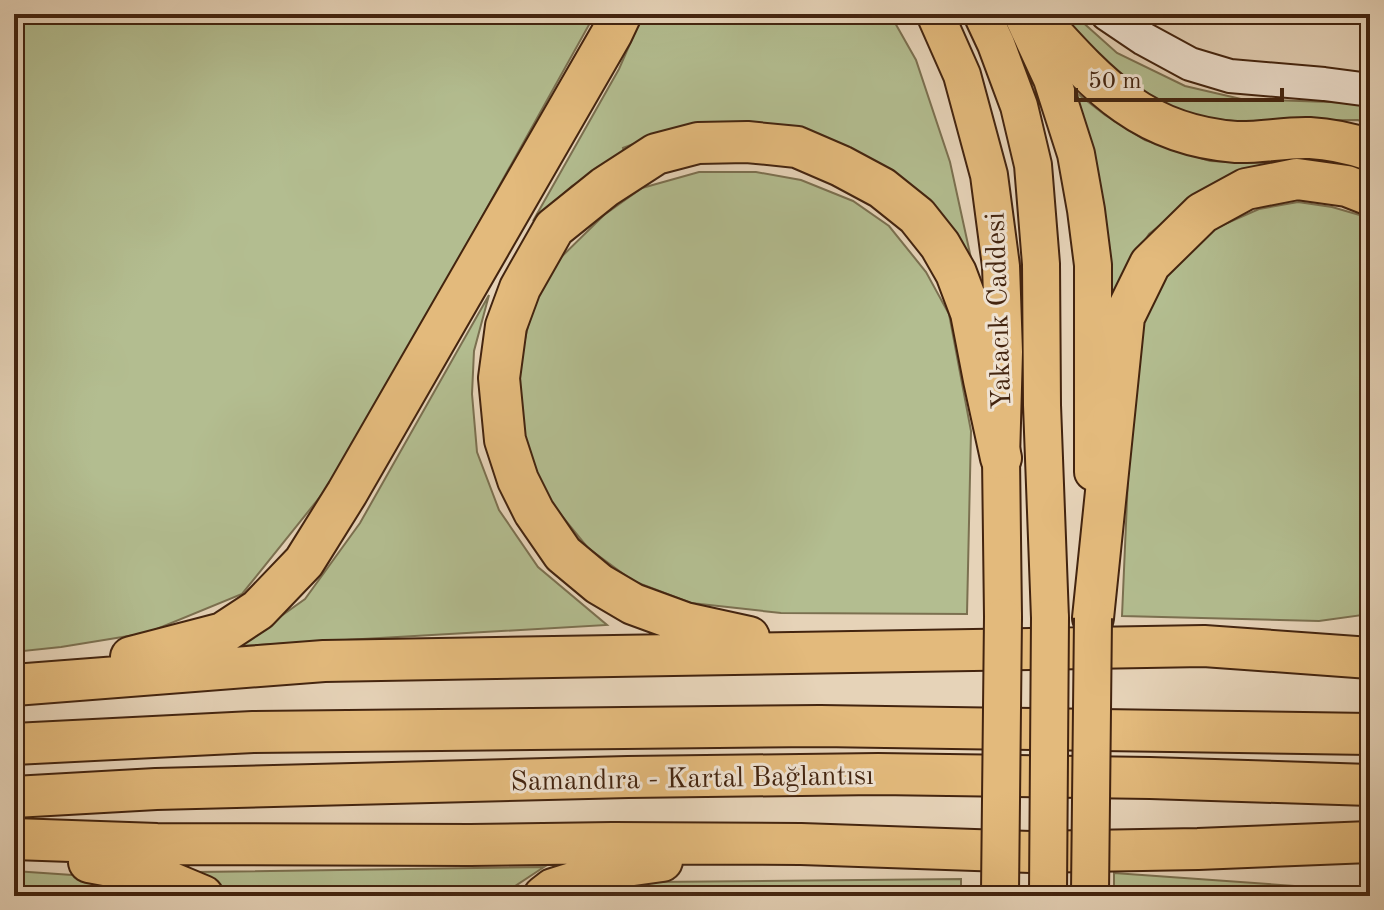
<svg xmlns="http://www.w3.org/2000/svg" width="1384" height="910" viewBox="0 0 1384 910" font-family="'Old Standard TT',serif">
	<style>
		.green { fill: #b3bd90; stroke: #7b7050; stroke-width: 2 }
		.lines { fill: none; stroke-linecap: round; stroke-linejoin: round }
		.secondary-casing { stroke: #43240f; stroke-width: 36 }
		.trunk-casing { stroke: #43240f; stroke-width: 40 }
		.motorway-casing { stroke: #43240f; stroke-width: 44 }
		.secondary { stroke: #efe2d1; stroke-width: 32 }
		.trunk { stroke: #e3ba7c; stroke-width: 36 }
		.motorway { stroke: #e3ba7c; stroke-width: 40 }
		.trunk-bridge-casing { stroke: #43240f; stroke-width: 40; stroke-linecap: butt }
		.trunk-bridge { stroke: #e3ba7c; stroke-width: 36 }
		.labels { text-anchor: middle; stroke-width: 6; stroke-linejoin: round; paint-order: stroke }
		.street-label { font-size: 28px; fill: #43240f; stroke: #efe2d1 }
	</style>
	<rect width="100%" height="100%" fill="#e6d3b8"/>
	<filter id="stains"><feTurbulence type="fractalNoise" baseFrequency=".0025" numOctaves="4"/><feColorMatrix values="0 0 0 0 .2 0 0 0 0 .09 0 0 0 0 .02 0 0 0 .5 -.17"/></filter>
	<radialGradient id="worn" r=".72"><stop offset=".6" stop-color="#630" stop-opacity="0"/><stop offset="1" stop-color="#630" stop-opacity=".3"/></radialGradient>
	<!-- green -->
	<path class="green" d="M14,14H595L340,472L242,594L147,633L61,647L14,652Z
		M643,14H890L916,60L950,162L976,281L886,178L671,130L623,148L625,157L572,186L533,221L619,69Z
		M1079,19L1117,53L1185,86L1241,99L1359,103L1370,107V126L1358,120L1234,121L1174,115L1096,68L1064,28Z
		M1065,84L1105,115L1145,140L1210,161L1263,163L1259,170L1206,190L1149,234L1111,297Z
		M699,172H756L801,180L853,201L889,226L926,272L949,314L971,431L967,614L781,613L691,603L633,581L588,548L548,499L528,457L519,415L517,374L528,326L544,274L604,215L642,188Z
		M1298,202L1332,207L1370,218V614L1319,621L1122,616L1131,408L1140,330L1168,273L1191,247L1218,227L1259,209Z
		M489,295L474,351L472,394L477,452L499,510L538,567L607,625L239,646L305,599L360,523Z
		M544,867L500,896H236L197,872Z
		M14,871L131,879L165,896H14Z
		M1114,873L1337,889L1370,894V896H1114Z
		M961,879V896H591L604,891L654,882Z"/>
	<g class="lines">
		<defs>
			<path id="secondary" d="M1107,14L1144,39L1190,64L1230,76L1324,84L1370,90"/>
			<path id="trunk" d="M935,14L962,75L989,175L1001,266L1004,352L1001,458L1003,617
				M982,14L996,44L1019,106L1033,165L1041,264L1042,405L1050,618
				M1022,14L1052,79L1076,154L1086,210L1093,265V472"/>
			<path id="motorway" d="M1034,14C1095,81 1139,135 1236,142C1260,143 1285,137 1310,138C1329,139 1352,144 1370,150
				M1093,618L1124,317L1150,264L1202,213L1246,189L1297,179L1347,186L1370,195
				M749,637L685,623L633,604L599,584L563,554L534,512L518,480L505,440L499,378L506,326L520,288L554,228L605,187L656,154L698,143L747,142L797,147L841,166L882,188L917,216L940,245L956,273L971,313L984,380L1001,458
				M131,657L223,633L258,610L304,562L347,493L612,33L621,14
				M14,685L324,661L1204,646L1370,658
				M14,744L253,732L820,726L1370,734
				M14,797L156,789L628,777L878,774L1150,778L1370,785
				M14,839L157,844L470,845L613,843L801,844L1031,852L1198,849L1370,842
				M89,862L148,873L203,896
				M544,896L553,889L626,866L662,861"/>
		</defs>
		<!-- secondary casing -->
		<use href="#secondary" class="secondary-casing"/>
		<!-- trunk casing -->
		<use href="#trunk" class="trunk-casing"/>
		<!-- motorway casing -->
		<use href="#motorway" class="motorway-casing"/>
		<!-- secondary -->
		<use href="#secondary" class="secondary"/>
		<!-- trunk -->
		<use href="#trunk" class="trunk"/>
		<!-- motorway -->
		<use href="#motorway" class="motorway"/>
		<defs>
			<path id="trunk-bridge" d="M1000,892L1003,617
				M1048,893L1050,618
				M1090,893L1093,618"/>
		</defs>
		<!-- trunk-bridge casing -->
		<use href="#trunk-bridge" class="trunk-bridge-casing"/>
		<!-- trunk-bridge -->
		<use href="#trunk-bridge" class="trunk-bridge"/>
	</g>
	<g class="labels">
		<!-- street labels -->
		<g class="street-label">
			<text transform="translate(997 311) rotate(-92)" y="10">Yakacık Caddesi</text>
			<text transform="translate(692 777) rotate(-1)" y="10">Samandıra - Kartal Bağlantısı</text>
		</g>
	</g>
	<!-- margin -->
	<rect width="1384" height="910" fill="none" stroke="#e6d3b8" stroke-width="48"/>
	<rect x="16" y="16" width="1352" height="878" fill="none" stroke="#43240f" stroke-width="4"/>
	<rect x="24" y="24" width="1336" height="862" fill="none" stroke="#43240f" stroke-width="2"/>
	<!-- scale -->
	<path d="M1076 88v12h206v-12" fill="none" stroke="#43240f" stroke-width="4"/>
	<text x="1088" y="88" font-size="24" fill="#43240f" stroke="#efe2d1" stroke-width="6" paint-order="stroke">50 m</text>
	<rect width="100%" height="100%" filter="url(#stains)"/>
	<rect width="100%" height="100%" fill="url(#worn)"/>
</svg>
